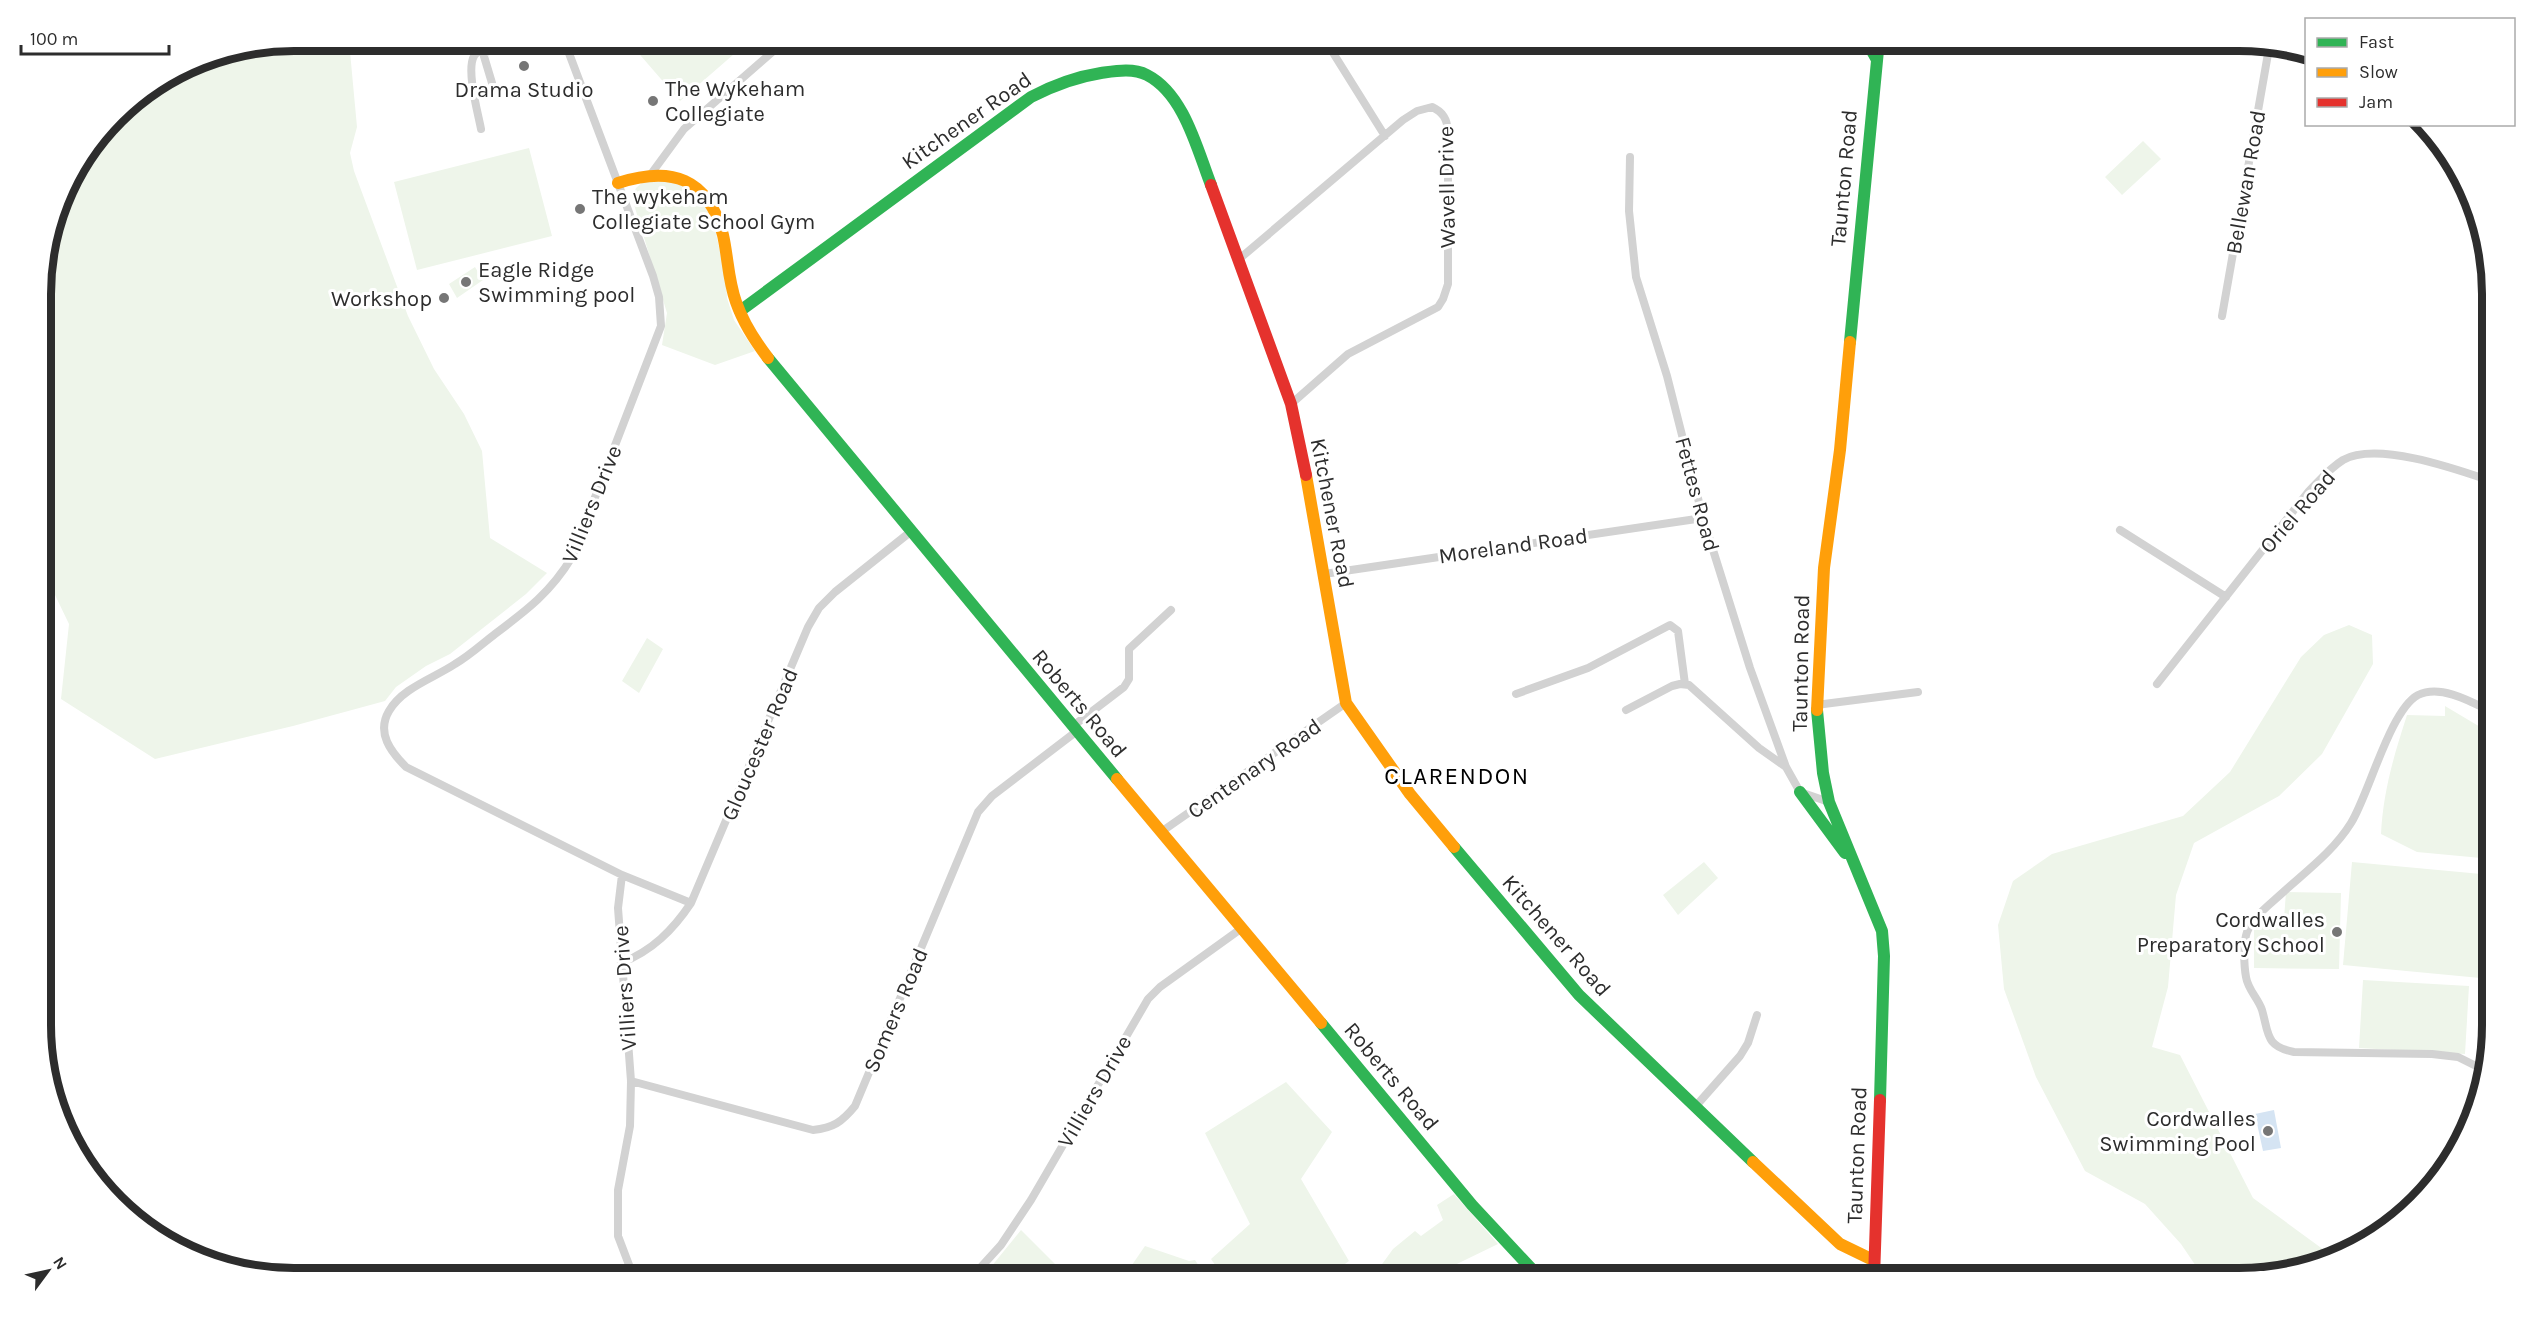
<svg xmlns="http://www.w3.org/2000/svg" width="2533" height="1319" viewBox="0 0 2533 1319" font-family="Karla,sans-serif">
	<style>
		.green { fill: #eef5ea }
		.water { fill: #d5e4f3 }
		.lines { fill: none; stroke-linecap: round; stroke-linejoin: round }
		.street { stroke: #d2d2d2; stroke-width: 8 }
		.fast { stroke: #30b455; stroke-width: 12 }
		.slow { stroke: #ff9f0a; stroke-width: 12 }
		.jam { stroke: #e5322d; stroke-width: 12 }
		.poi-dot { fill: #767676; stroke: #fff; stroke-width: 2 }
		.labels { text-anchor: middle; stroke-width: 6; stroke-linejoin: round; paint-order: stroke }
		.poi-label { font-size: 22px; fill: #2d2d2d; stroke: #fff; text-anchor: start }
		.street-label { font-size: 22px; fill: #2d2d2d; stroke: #fff }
		.neighbourhood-label { font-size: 24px; letter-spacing: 1.5px; fill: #000; stroke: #fff }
		.rim { fill: none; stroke: #2d2d2d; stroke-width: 8 }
	</style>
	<rect width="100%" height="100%" fill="#fff"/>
	<!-- green -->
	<path class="green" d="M294,41H349L357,127L350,153L354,171L408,316L434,369L464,414L482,451L490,538L547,573L526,594L450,654L426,666L396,687L385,701L293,726L155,759L61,699L69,624L42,568L41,277L67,182L127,104L198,60Z
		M628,41H749L680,101Z
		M2143,141L2161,159L2122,195L2105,177Z
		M529,148L552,236L417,270L394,182Z
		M645,180H674L694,193L711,212L726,277L727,298L734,320L755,351L715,365L662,345L667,313L632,198L636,188Z
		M475,267L483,280L457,298L449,284Z
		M2349,625L2372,635L2373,664L2322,754L2279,796L2194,843L2176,895L2168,987L2152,1047L2180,1055L2253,1198L2335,1258C2295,1277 2247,1278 2204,1278L2181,1244L2145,1204L2085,1171L2036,1077L2004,989L1998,925L2013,881L2052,854L2183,816L2230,772L2301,657L2324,635Z
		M647,638L663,649L639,693L622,681Z
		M2445,706L2492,734V859L2417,852L2381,834C2383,792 2394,755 2407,715L2445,716Z
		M1704,862L1718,878L1678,915L1663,895Z
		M2352,862L2492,875L2491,979L2343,965Z
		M2286,892L2341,893L2339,969L2254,968V920L2284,919Z
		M2363,980L2469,986L2465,1054L2359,1048Z
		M2492,987V1025L2487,1047C2481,1025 2481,1007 2492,987Z
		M1286,1082L1332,1132L1301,1179L1349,1261L1326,1278H1224L1211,1259L1250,1224L1205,1133Z
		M1454,1194L1498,1244L1428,1278H1372L1393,1249L1415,1231L1421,1236L1443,1220L1437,1205Z
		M1021,1230L1069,1278H982Z
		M1145,1246L1189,1261L1195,1260L1207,1278H1123Z"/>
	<!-- water -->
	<path class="water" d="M2274,1110L2281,1148L2263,1151L2255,1114Z"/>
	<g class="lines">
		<!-- street -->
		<path class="street" d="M564,40L653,276L659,297L661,326L572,557C551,592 527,610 495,634C482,644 469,656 455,664C434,678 402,688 389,711C376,733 391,752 406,767L622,875L691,903
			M1325,40L1385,136
			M492,83L483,53L521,40
			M481,129C478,113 466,70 474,56C479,48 490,43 498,40
			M1630,157L1629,211L1636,277L1667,376L1703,518L1750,668L1786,767L1800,792L1829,802
			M651,174L684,129L786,40
			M1238,260L1403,120L1417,111L1432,107C1443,112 1447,119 1448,131V284L1443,299L1438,307L1348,354L1291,404
			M2222,316L2269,48
			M2120,530L2226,597
			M1324,574L1703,518
			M2157,684L2309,491C2320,480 2330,468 2343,460C2377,441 2456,469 2491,481
			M1516,694L1588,668L1670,625L1678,631L1685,684
			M1816,705L1918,692
			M1626,710L1672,686L1680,684L1689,685L1759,748L1786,767
			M1073,726L1124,687L1129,679V649L1171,610
			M1161,832L1346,703
			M622,875L618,908L631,1081L630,1126L618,1190V1236L634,1278
			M621,963C652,951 673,930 691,903L808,627L819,608L835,592L909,533
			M2482,1069L2458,1057L2432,1054L2294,1052C2265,1046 2269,1034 2262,1010C2258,998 2248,990 2246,977C2244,966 2243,943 2247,932C2253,917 2269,905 2280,895C2305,872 2333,852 2351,823C2369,794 2390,710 2418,695C2441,684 2472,702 2492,712
			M631,1081L813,1130C833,1128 842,1122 855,1106L978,812L992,796L1077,731
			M1695,1107L1740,1056L1748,1043L1757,1015
			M971,1278L1001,1245L1031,1200L1148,999L1160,987L1242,928"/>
		<!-- fast -->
		<path class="fast" d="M1866,40L1876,58
			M740,311L1031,97C1054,85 1075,77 1101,73C1116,71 1133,68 1147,75C1184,94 1197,149 1211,185
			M1850,342L1879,40
			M768,358L1117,779
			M1817,710L1823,773L1829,802L1882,931L1884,956L1880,1100
			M1800,792L1845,853
			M1454,847L1579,995L1753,1162
			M1321,1023L1472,1205L1540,1278"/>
		<!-- slow -->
		<path class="slow" d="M618,183C671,166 708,177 723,235C728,257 728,280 736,302C743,322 755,341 768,358
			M1306,475L1346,703L1410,794L1454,847
			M1817,710L1824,568L1840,450L1850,342
			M1117,779L1321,1023
			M1753,1162L1840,1244L1873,1260"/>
		<!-- jam -->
		<path class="jam" d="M1211,185L1291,404L1306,475
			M1874,1278L1880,1100"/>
	</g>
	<!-- markers -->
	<g class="poi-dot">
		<circle cx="524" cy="66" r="6"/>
		<circle cx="653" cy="101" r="6"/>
		<circle cx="580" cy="209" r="6"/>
		<circle cx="466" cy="282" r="6"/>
		<circle cx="444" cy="298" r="6"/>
		<circle cx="2337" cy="932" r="6"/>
		<circle cx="2268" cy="1131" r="6"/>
	</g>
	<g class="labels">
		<!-- poi labels -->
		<g class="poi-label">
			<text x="665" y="96">The Wykeham<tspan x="665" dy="25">Collegiate</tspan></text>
			<text x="524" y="97" text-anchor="middle">Drama Studio</text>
			<text x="592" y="204">The wykeham<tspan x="592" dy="25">Collegiate School Gym</tspan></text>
			<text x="478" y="277">Eagle Ridge<tspan x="478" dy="25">Swimming pool</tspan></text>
			<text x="432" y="306" text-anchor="end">Workshop</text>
			<text x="2325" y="927" text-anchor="end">Cordwalles<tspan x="2325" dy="25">Preparatory School</tspan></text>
			<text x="2256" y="1126" text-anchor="end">Cordwalles<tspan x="2256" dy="25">Swimming Pool</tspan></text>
		</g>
		<!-- street labels -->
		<g class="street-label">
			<text transform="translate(966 120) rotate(-35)" y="8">Kitchener Road</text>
			<text transform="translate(1843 178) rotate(-85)" y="8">Taunton Road</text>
			<text transform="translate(2245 182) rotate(-80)" y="8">Bellewan Road</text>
			<text transform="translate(1446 187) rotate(-91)" y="8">Wavell Drive</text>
			<text transform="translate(1698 494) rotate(75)" y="8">Fettes Road</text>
			<text transform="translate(591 504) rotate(-68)" y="8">Villiers Drive</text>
			<text transform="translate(2297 511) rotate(-49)" y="8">Oriel Road</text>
			<text transform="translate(1333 513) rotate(79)" y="8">Kitchener Road</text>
			<text transform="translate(1513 545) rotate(-8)" y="8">Moreland Road</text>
			<text transform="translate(1800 663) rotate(-89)" y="8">Taunton Road</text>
			<text transform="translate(1080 703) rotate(50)" y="8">Roberts Road</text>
			<text transform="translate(759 744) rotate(-67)" y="8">Gloucester Road</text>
			<text transform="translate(1254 768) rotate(-35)" y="8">Centenary Road</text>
			<text transform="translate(1557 935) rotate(49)" y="8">Kitchener Road</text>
			<text transform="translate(624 988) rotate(-94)" y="8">Villiers Drive</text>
			<text transform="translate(895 1010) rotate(-67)" y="8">Somers Road</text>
			<text transform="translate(1392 1076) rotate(50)" y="8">Roberts Road</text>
			<text transform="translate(1094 1091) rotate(-60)" y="8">Villiers Drive</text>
			<text transform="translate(1856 1155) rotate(-88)" y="8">Taunton Road</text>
		</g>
		<!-- neighbourhood labels -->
		<g class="neighbourhood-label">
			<text x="1457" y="784">CLARENDON</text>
		</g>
	</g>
	<!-- crop -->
	<path d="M0 0H2533V1319H0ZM294 51H2239A243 243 0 0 1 2482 294V1025A243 243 0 0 1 2239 1268H294A243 243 0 0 1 51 1025V294A243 243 0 0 1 294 51Z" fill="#fff" fill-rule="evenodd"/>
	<path class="rim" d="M294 51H2239A243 243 0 0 1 2482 294V1025A243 243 0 0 1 2239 1268H294A243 243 0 0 1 51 1025V294A243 243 0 0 1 294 51Z"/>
	<!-- legend -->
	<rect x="2305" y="18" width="210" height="108" fill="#ffffff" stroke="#ababab" stroke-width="1.5"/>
	<rect x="2317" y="38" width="30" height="9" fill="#30b455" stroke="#ababab" stroke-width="1.5"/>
	<text x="2359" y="48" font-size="18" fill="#2d2d2d">Fast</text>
	<rect x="2317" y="68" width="30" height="9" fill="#ff9f0a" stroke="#ababab" stroke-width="1.5"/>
	<text x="2359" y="78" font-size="18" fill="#2d2d2d">Slow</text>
	<rect x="2317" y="98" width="30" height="9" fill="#e5322d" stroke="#ababab" stroke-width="1.5"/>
	<text x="2359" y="108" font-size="18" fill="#2d2d2d">Jam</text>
	<!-- north arrow -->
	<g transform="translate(48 1271) rotate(57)" stroke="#ffffff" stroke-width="4.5" paint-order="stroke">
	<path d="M0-4.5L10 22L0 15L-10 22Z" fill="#2d2d2d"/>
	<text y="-9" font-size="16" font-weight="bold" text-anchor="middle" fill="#2d2d2d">N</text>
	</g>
	<!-- scale -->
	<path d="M21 45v9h148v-9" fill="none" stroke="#2d2d2d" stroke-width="3"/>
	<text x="30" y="45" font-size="18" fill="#2d2d2d" stroke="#ffffff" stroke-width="4.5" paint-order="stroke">100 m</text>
</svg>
